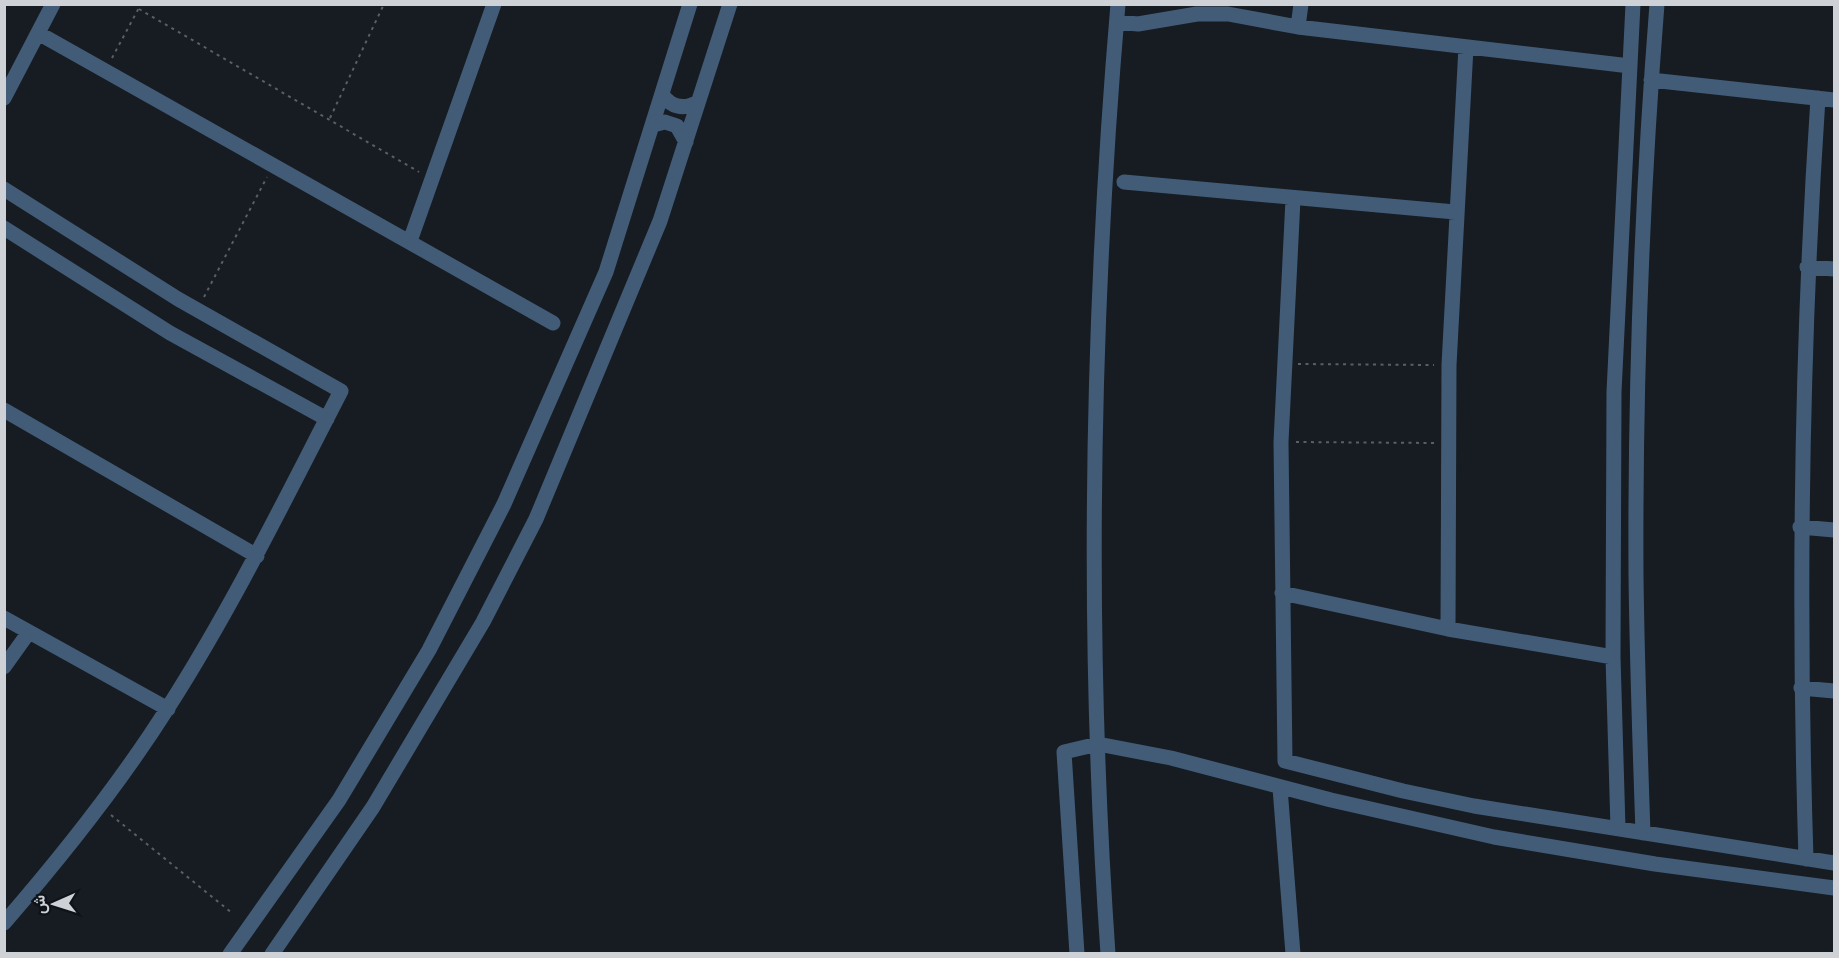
<svg xmlns="http://www.w3.org/2000/svg" width="1839" height="958" viewBox="0 0 1839 958" font-family="'Fira Sans',Vazirmatn,sans-serif">
	<style>
		.lines { fill: none; stroke-linecap: round; stroke-linejoin: round }
		.path { stroke: #5a5f65; stroke-width: 2; stroke-dasharray: 3 4.5; stroke-linecap: butt }
		.minor { stroke: #425c78; stroke-width: 15 }
	</style>
	<rect width="100%" height="100%" fill="#161c22"/>
	<g class="lines">
		<!-- path -->
		<path class="path" d="M139,9L419,172
			M112,58L141,4
			M330,118L384,4
			M204,297L267,177
			M1298,364L1434,365
			M1296,442L1434,443
			M111,815L232,913"/>
		<!-- minor -->
		<path class="minor" d="M1117,22L1138,24L1197,14H1228L1298,27L1630,66
			M1298,27L1301,4
			M38,33L553,323
			M1651,80L1834,100
			M662,94C671,108 684,110 698,102
			M4,98L53,4
			M653,125L665,122L677,126L686,142
			M1124,182L1455,212
			M4,189L178,299L341,391C286,497 234,604 169,706C121,782 63,855 4,923
			M1293,199L1281,442L1285,761L1403,791L1474,806L1834,863
			M4,228L170,333L327,419
			M410,241L494,4
			M1807,267L1834,269
			M4,410L257,556
			M1800,527L1834,530
			M1282,593L1448,629L1613,657
			M4,618L168,709
			M1448,629L1449,365L1466,47
			M4,667L29,632
			M1801,688L1834,691
			M1280,788L1293,954
			M1618,828L1613,657L1614,392L1633,4
			M1643,833C1640,747 1637,661 1636,575C1635,384 1642,194 1657,4
			M1806,859C1798,605 1801,352 1818,98
			M230,954L339,800L429,650L504,504L606,272L690,4
			M272,954L373,807L483,622L536,519L660,221L730,4
			M1077,954L1064,752L1098,744L1171,758L1331,800L1494,837L1655,864L1834,888
			M1108,954C1086,637 1091,320 1118,4"/>
	</g>
	<!-- border -->
	<rect width="1839" height="958" fill="none" stroke="#ced2d7" stroke-width="12"/>
	<!-- north arrow -->
	<g transform="translate(54 904) rotate(267)" stroke="#0d1319" stroke-width="4.5" paint-order="stroke">
	<path d="M0-4.5L10 22L0 15L-10 22Z" fill="#ced2d7"/>
	<text y="-9" font-size="16" font-weight="bold" text-anchor="middle" fill="#ced2d7">ش</text>
	</g>
</svg>
